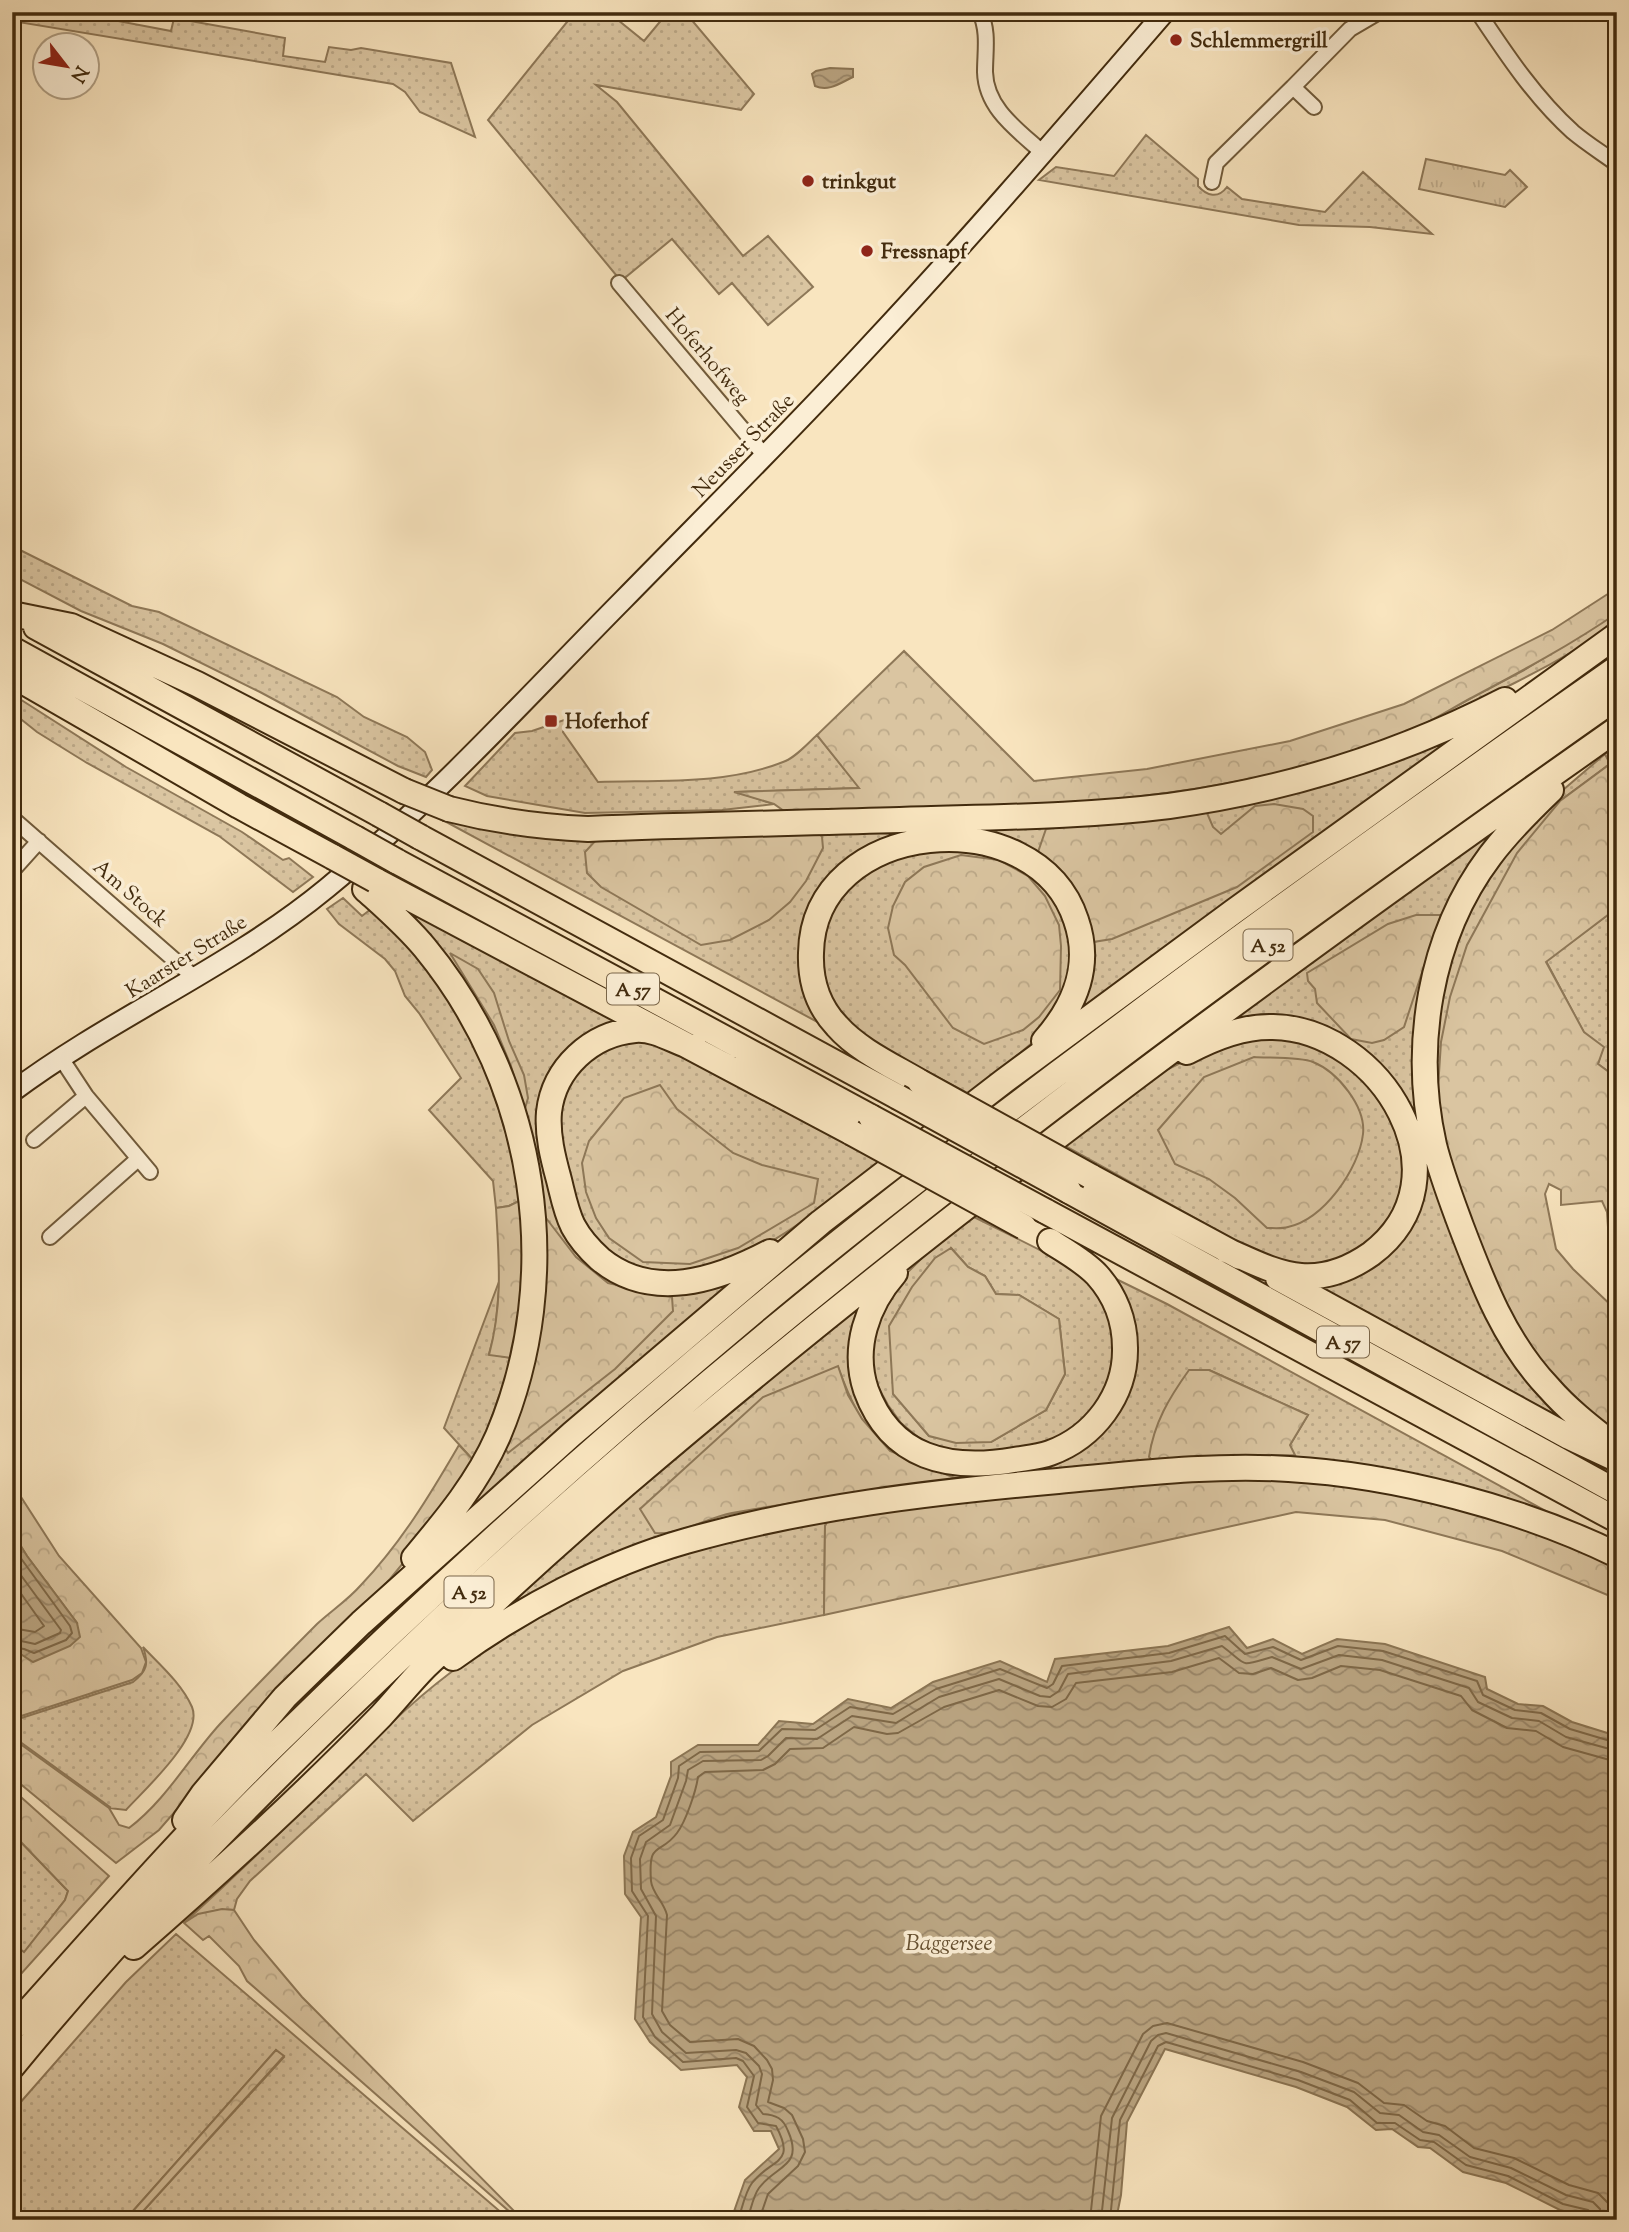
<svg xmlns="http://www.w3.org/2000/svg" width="1629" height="2232" viewBox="0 0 1629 2232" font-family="'Sorts Mill Goudy',serif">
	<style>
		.grass { fill: url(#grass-dots); stroke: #8e7858; stroke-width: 2; fill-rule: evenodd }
		.forest { fill: url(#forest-crowns); stroke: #8e7858; stroke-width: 2 }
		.park { fill: url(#park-tufts); stroke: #8e7858; stroke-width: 2 }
		.water { fill: url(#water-waves); stroke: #8b7554; stroke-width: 2 }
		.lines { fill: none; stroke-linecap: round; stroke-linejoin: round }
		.shore { stroke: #7e6848; stroke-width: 2 }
		.street-casing { stroke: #705a3a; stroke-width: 18 }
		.secondary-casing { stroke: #422b0e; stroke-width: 23 }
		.highway-casing { stroke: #422b0e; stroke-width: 28 }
		.street { stroke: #fbeed5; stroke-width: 14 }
		.secondary { stroke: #fbeed5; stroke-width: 19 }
		.highway { stroke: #f9e5bf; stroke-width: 24 }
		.highway-bridge-casing { stroke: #422b0e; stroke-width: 28; stroke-linecap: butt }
		.highway-bridge { stroke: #f9e5bf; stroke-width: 24 }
		.poi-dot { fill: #8f2418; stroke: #fbeed5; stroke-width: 2.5 }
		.labels { text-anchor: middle; stroke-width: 7; stroke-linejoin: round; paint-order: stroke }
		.shield { fill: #fbeed5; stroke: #7a664a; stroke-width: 2 }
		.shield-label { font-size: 19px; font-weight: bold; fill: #422b0e }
		.poi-label { font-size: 21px; font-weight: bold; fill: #422b0e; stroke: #fbeed5; text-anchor: start }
		.street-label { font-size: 21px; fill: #422b0e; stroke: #fbeed5 }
		.water-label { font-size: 23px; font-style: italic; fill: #665031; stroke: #fbeed5 }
	</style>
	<defs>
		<pattern id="grass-dots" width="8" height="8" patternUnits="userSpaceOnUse" patternTransform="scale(1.75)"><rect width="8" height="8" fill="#dac5a1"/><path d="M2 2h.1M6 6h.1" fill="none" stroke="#bca989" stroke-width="1.8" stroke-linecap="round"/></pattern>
		<pattern id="forest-crowns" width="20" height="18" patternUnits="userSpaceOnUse" patternTransform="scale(1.75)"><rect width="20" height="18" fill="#dac5a1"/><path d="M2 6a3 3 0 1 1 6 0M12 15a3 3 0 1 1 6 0" fill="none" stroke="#bca989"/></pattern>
		<pattern id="park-tufts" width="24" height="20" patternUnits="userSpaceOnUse" patternTransform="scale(1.75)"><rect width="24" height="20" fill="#dac5a1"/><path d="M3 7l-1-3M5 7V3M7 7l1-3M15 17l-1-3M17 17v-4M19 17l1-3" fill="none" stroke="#bca989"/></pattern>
		<pattern id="water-waves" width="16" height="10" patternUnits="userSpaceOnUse" patternTransform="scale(1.75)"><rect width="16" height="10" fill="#bba683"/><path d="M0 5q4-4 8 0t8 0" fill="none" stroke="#9a876a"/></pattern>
	</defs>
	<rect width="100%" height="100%" fill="#f9e5bf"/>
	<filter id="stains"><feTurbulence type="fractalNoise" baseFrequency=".00286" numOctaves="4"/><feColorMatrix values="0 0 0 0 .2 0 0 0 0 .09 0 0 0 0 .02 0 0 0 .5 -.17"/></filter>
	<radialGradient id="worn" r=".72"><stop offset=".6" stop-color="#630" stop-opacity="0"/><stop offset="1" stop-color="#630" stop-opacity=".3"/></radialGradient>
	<!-- grass -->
	<path class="grass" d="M12,12H120L118,21L171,31L175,14L185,20L285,38L283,56L325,62L329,47L351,50L361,48L451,63L475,137L420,112L405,92L393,84L12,21Z
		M575,12H608L644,41L668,12H685L754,94L741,110L596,85L617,102L743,256L768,236L813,287L768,325L732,283L719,294L672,239L621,281L488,120Z
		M1146,135L1198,179V186C1207,196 1218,199 1227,187L1242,199L1325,212L1363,172L1432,234L1370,227L1299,225L1039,180L1056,167L1114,176Z
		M12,546L132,606L159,612L337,697L364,717L407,737L425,752L432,770L426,777L398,766L260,692L163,644L81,611L12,575Z
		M1617,613V623C1553,668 1479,701 1407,732L1526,669Z
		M12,694L126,767L242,832L283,860L289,858L313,877L293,892L219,836L87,763L37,732L12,712Z
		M567,719L563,732L598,782C658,780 725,785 783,762C795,758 807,744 817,735L860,788L737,792L774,804L722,810L585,813L487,796L465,786L515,733L532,731Z
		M1475,723L1084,1007L1079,1003L1064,883L937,832L819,900L823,1025L439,818L504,829L1113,817Z
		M1605,754L1611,763L1560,801L1437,1104L1435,1043L1447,966L1465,917L1497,863L1563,790Z
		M1505,820L1486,850L1419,1040L1576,1426L1307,1285L1338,1280L1423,1175L1358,1050L1230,1024L1229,1019Z
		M922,850L970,851L1000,858L1043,884L1068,925L1072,949L1070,979L1039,1037L971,1095L864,1038L844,1020L829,993L822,963L823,936L832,909L845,890L883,863Z
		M343,898L362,916L371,909C460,988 500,1085 521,1200L509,1206L496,1208L493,1181L429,1110L461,1078L419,1013L405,996L395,971L385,959L339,924L327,909Z
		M1617,908V1078L1598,1064L1603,1047L1584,1033L1546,961Z
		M413,912L463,941L628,1022L571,1047L546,1167L611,1274L737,1279L465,1514L541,1269L476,1001L442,949L415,919Z
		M1254,1037C1269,1038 1299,1037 1312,1043C1355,1064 1392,1103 1404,1150C1416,1194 1373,1256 1328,1263C1303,1267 1283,1262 1260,1254L1062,1144L1162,1072L1195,1056Z
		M625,1041L660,1043L882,1162C835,1197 768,1254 711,1268C655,1281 608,1266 580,1214C574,1202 571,1187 568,1174C558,1142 554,1105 573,1076C585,1057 605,1050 625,1041Z
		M974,1217L1068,1264L1100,1293L1113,1326L1115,1366L1095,1412L1060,1440L987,1454L939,1448L919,1438L901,1423L888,1405L876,1383L871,1357L874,1327L906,1274L933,1247ZM951,1248L968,1267L985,1276L996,1294L1019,1295L1059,1319L1065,1374L1046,1410L991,1442L929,1436L893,1393Z
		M1114,1278L1167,1304L1564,1521L1503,1501L766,1515L485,1627C605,1516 729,1409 856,1305L861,1307L852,1351L909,1455L1041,1462L1116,1409ZM838,1367C849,1397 863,1430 889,1451C907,1465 940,1471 960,1481L801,1500L713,1517L669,1534ZM1209,1370L1308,1415L1290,1445Z
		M500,1279L495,1332L489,1354L512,1358L488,1428L474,1461L444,1428Z
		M828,1520L825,1526L824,1615L717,1637L623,1671L532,1725L413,1821L366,1774L250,1881L237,1899L234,1910C215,1909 200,1913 184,1923C232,1879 279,1834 325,1788C365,1748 405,1707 450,1673C566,1585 687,1546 828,1520Z
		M143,1647C160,1665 182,1684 192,1707C204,1736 145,1789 126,1810L109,1808L110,1807L12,1736V1721L133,1682C147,1671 149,1664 143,1647Z
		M12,1829L20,1841L68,1891L65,1900L24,1953L12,1943Z
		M176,1934L510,2220H135L284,2057L276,2050L125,2220H12V2112L126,1982Z"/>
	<!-- forest -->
	<path class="forest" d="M1617,588V613C1571,645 1520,672 1471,698C1449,710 1428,724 1405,733C1209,812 992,808 784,811L774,804L734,792L859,788L817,735L904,651L1034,781L1147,769L1290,741L1404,704L1552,630Z
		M1614,747L1617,749V908L1546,962L1584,1032L1604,1047L1598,1064L1617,1078V1129L1614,1130L1617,1242H1609L1607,1212L1602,1201L1561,1205V1190L1549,1184L1545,1194L1556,1249L1573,1269L1617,1311V1435L1556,1380L1529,1348L1506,1311L1455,1181L1437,1104L1441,1042L1450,997L1467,945L1517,853L1560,801L1610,764L1605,754Z
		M1274,804L1303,809L1313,816V832L1237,887L1112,939L1093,942C1082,900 1070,883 1037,855L1046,829L1194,811L1207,813L1213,827L1221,834L1255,806Z
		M815,828L822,837L823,848L806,881L790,902L769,920L730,940L701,945L601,887L587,873L585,852L597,839Z
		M961,855L999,860L1028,876L1045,896L1059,925L1061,946L1060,990L1039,1017L1023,1030L984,1044L953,1028L905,965L894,955L888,928L893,906L905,882L924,867Z
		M1416,915H1441L1404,1027L1384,1040L1372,1043L1351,1039L1317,1003L1315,989L1308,981L1307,973L1388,924Z
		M450,953L478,969L494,993L509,1041L524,1075L528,1098L524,1112L511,1066L494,1025Z
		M1254,1057C1268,1058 1301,1057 1313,1062C1338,1072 1366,1107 1363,1134C1359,1169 1324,1219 1288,1227C1282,1229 1273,1228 1267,1228L1235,1198L1209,1179L1175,1164L1158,1130L1204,1077Z
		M660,1085L677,1109L733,1153L762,1165L818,1179L814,1203L738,1248L690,1264L643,1262L609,1238L596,1218L586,1192L582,1163L589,1141L624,1098Z
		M521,1200L524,1273L512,1358L489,1355C503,1302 499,1261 496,1208L509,1206Z
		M546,1218L576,1257L608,1283L672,1297L673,1311L615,1369L508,1453L503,1445L543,1297Z
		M951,1248L968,1267L985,1276L996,1294L1019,1295L1059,1319L1065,1374L1046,1410L991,1442L956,1443L929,1436L893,1394L889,1326L912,1287L935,1258Z
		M838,1366L848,1395L862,1419L890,1451L962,1481C885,1490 808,1499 732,1513C706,1518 681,1535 655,1533L640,1509L763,1397Z
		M1189,1370H1209L1308,1415L1290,1445L1295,1455L1248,1456L1155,1463L1149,1457C1154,1423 1169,1398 1189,1370Z
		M459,1445L474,1461L418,1545L390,1579L277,1694L159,1830L116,1863L12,1777V1738L109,1808L119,1825L129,1828C166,1800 189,1758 220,1724C252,1690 284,1657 317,1624C331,1611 348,1600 361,1585C401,1543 430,1495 459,1445Z
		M1250,1477L1371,1487L1487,1512L1617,1563V1599L1502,1551L1385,1520L1296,1512L824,1615L825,1526L828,1520C968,1497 1109,1486 1250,1477Z
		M12,1483L59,1556L141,1648L146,1662L142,1673L132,1680L12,1719V1654L22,1655L77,1623L27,1556L12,1532Z
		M12,1789L109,1876L12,1984V1943L24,1952L65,1900L68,1891L20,1841L12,1829Z
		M222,1909L234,1910L254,1940L302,1997L523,2220H519L247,1981L239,1966L209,1936L203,1940L184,1923L198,1914Z
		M276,2050L284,2056L135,2220H125Z"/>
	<!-- park -->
	<path class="park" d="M1426,159L1505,175L1510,170L1527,187L1505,207L1419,189Z"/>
	<!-- water -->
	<path class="water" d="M830,68L853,69V77C840,83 829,92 815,86L812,74L816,71Z
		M12,1532L27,1556L77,1623L80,1637L70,1646L33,1662L22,1655L12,1654Z
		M1229,1627L1247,1648L1273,1639L1302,1654L1337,1639L1385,1644L1485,1677L1487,1689L1518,1704L1543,1706L1572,1722L1617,1736V2220H1600L1560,2210L1506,2183L1463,2172L1430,2148L1418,2147L1392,2129L1376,2130L1347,2107L1296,2087L1165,2049L1127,2122L1121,2195L1116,2220H731L745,2180L779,2149L771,2131H754L739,2107L747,2077L737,2065L681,2070L650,2042L635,2019L641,1917L625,1894L624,1856L633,1832L656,1817L671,1776V1762L698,1745H758L779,1721L813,1724L848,1699L891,1708L933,1682L1000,1661L1047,1682L1055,1659L1168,1646Z"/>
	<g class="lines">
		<!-- shore -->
		<path class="shore" d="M12,1546L70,1626L72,1633L66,1640L34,1653L24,1649L12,1647
			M12,1563L61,1630L60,1633L35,1644L12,1639
			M12,1581L44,1626L35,1632L12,1628
			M738,2220C742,2209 745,2192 752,2183C771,2158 797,2165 776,2126L758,2123L747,2107L754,2076L743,2061L736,2058L683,2062L655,2037L643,2017L648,1916L632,1891L631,1858L639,1836L663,1820L678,1778L679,1766L700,1752L759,1751L782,1729L815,1730L850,1707L893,1714L936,1689L1000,1669L1047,1688L1053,1684L1062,1666L1169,1653L1225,1636L1245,1654L1273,1647L1301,1660L1338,1646L1383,1651L1477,1681L1483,1695L1515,1710L1541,1713L1570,1729L1617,1743
			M747,2220C751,2210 753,2196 759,2188C776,2165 804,2167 788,2131C783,2118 776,2115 763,2114L756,2105L762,2074L759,2066L746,2053L736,2050L686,2053L662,2032L652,2014L656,1916L641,1889L640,1859L646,1842L670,1825L686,1781L688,1770L703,1761L761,1760L768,1756L786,1738L817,1739L852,1716L896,1723L939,1697L999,1679L1040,1696L1050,1697L1059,1691L1068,1674L1171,1661L1222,1646C1249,1666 1237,1667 1272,1657L1301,1669L1339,1655L1382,1660L1469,1688L1478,1702L1512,1718L1539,1721L1566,1737L1617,1751
			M759,2220L768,2194L798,2166L805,2152L803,2139L792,2115L784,2108L768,2102L773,2080L772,2069L767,2060L754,2046L738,2039L690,2042L670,2025L662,2011L667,1915C664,1902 652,1893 651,1881C648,1839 660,1856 677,1833C686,1821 696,1791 698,1777L705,1772L763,1770L775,1764L790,1749L823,1748L854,1727L887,1734L898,1733L944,1707L999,1690L1038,1706L1052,1707L1066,1699L1076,1683L1172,1672L1219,1658L1239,1673L1253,1674L1271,1668L1298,1680L1312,1678L1341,1666L1380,1670L1461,1696L1472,1710L1507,1728L1536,1731L1563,1747L1617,1762
			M1090,2220L1101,2116L1143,2034L1153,2026L1167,2023L1303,2062L1358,2083L1384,2103L1404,2105L1427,2121L1445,2126L1474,2148L1514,2158L1569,2185L1598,2193L1609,2204L1613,2220
			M1101,2220L1112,2118L1151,2041L1158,2035L1166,2033L1301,2072L1354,2092L1380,2113L1399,2115L1423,2132L1439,2135L1470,2157L1511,2168L1566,2195L1593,2202L1600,2209L1602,2220
			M1110,2220L1120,2120L1158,2046L1166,2042L1298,2080L1350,2100L1377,2123H1395L1420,2140L1434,2142L1466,2165L1508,2176L1563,2204L1588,2210L1593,2214L1594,2220"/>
		<defs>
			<path id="street" d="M980,12C989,32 985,51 985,72C986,109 1018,130 1043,153
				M1478,12C1506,54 1535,98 1573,132C1586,143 1602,153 1617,164
				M1314,107L1293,87L1350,29L1379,12
				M1212,182L1216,163L1293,87
				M619,283L765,456
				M12,818L195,978
				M12,871L39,841
				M61,1058L86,1096L150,1172
				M34,1140L86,1096
				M50,1237L138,1159"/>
			<path id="secondary" d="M12,1092C112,1017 230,968 327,888C434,800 527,697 624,599C708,513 793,429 874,341C974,234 1069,123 1165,12"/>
			<path id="highway" d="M12,614L71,626L197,684L404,791
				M36,627L379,814
				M12,649L355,838
				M12,675L239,806L333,857
				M1551,790C1529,811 1508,832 1490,856C1429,937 1412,1048 1434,1145C1441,1173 1451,1199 1461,1226C1483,1284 1505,1342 1549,1388C1569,1411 1593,1429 1617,1448
				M449,809C496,821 540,827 588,829C692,825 796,823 900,820C990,817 1080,817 1169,806C1286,790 1400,754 1505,700
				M420,837L898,1097
				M396,861L871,1117
				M375,880L852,1133
				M365,889C386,908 407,926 425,948C537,1084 566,1275 498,1436C478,1482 445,1521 414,1558
				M695,1048C676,1043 656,1028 635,1030C591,1034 554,1068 549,1112C547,1135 553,1158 559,1180C563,1196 566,1212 573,1226C580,1239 590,1250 600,1259C652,1302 717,1280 770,1252
				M1187,1052C1213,1038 1243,1026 1273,1027C1381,1029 1472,1178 1371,1254C1351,1268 1326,1278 1301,1276C1275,1274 1250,1260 1226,1250
				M920,1082C893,1066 858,1050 837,1026C818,1006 810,981 811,953C813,818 1036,798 1076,920C1092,966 1075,1006 1044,1041
				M1090,1176L1240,1257
				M1069,1191L1617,1492
				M1045,1211L1617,1520
				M895,1273C867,1305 852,1348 866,1390C891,1459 950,1471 1014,1460C1026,1458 1039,1457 1050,1453C1094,1437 1126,1395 1125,1348C1125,1321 1115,1295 1097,1275C1084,1261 1065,1251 1050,1241
				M1278,1278L1569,1437L1616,1459
				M453,1658C520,1609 605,1564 686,1541C806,1507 933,1492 1058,1481C1134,1474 1212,1464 1289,1469C1395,1475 1521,1508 1617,1555
				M185,1820L203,1794L285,1697L361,1623L572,1434L821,1222L1004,1081L1233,912L1617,635
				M134,1947C219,1873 302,1797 381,1716C396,1700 410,1682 426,1666C491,1604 558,1543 626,1484C942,1214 1277,968 1617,729
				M12,2029C99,1932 185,1833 279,1741C433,1590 593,1446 758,1308C867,1217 980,1131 1093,1047C1265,917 1440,792 1617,668
				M12,2067C122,1932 244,1808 369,1688C752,1318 1182,1003 1617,697"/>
		</defs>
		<!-- street casing -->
		<use href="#street" class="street-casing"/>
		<!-- secondary casing -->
		<use href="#secondary" class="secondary-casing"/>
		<!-- highway casing -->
		<use href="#highway" class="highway-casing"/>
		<!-- street -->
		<use href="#street" class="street"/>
		<!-- secondary -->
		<use href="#secondary" class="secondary"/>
		<!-- highway -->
		<use href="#highway" class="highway"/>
		<defs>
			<path id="highway-bridge" d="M404,791L449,809
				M379,814L420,837
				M355,838L396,861
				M333,857L375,880
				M920,1082L1090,1176
				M898,1097L1069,1191
				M871,1117L1045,1211
				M852,1133L1024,1227"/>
		</defs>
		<!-- highway-bridge casing -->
		<use href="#highway-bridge" class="highway-bridge-casing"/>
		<!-- highway-bridge -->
		<use href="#highway-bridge" class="highway-bridge"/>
	</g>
	<!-- markers -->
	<g class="poi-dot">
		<circle cx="1176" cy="40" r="7"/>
		<circle cx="808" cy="181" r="7"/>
		<circle cx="867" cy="251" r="7"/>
		<rect x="544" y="714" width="14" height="14" rx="3.5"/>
	</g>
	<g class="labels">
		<!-- shield labels -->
		<g class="shield">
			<rect x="1243.5" y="929.5" width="49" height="31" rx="5"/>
			<rect x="607" y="973.5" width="52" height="31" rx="5"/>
			<rect x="1317" y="1326.5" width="52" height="31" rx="5"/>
			<rect x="444.5" y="1576.5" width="49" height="31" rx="5"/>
		</g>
		<g class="shield-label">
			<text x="1268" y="952">A 52</text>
			<text x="633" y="996">A 57</text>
			<text x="1343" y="1349">A 57</text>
			<text x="469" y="1599">A 52</text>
		</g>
		<!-- poi labels -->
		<g class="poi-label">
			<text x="1190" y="47">Schlemmergrill</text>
			<text x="822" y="188">trinkgut</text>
			<text x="881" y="258">Fressnapf</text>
			<text x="565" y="728">Hoferhof</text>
		</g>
		<!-- street labels -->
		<g class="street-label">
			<text transform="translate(708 356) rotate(50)" y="7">Hoferhofweg</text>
			<text transform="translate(743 445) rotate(-46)" y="7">Neusser Straße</text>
			<text transform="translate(131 893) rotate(41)" y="7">Am Stock</text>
			<text transform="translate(186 956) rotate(-32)" y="7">Kaarster Straße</text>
		</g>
		<!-- water labels -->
		<g class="water-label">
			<text x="949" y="1950">Baggersee</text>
		</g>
	</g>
	<!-- margin -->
	<rect width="1629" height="2232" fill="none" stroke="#f9e5bf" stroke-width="42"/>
	<rect x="14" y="14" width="1601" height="2204" fill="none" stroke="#422b0e" stroke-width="3.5"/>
	<rect x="21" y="21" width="1587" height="2190" fill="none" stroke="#422b0e" stroke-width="2"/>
	<!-- north arrow -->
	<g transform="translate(66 66) rotate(121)"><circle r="33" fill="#fbeed5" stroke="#b1a085" stroke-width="2"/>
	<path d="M0-5L12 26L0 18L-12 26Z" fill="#8f2418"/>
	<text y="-10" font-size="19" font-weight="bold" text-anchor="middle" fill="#422b0e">N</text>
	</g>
	<rect width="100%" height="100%" filter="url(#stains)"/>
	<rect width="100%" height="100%" fill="url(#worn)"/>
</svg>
